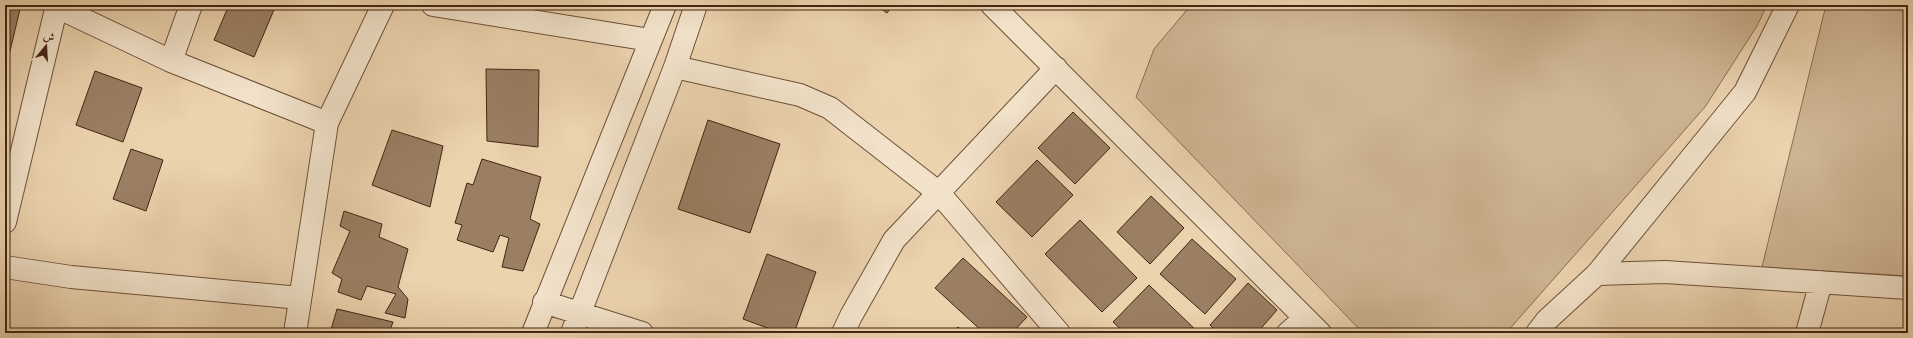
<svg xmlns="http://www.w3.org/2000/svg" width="1913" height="338" viewBox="0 0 1913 338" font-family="'Sorts Mill Goudy',Amiri,serif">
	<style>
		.green { fill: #ceb593; stroke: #886d52 }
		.building { fill: #9a7f63; stroke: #432511 }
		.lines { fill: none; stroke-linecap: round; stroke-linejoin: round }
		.street-casing { stroke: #6d5038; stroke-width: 24 }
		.street { stroke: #f2e2ca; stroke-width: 22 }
	</style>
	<rect width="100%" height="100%" fill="#ebd3ae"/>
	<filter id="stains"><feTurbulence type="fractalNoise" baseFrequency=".005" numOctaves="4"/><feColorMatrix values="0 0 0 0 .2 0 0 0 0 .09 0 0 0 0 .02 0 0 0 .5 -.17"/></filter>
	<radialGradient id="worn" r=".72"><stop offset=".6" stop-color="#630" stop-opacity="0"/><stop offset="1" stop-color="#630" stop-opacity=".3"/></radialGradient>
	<!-- green -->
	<path class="green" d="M1191,5H1767L1757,26L1705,107L1506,333H1363L1136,97L1154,49Z
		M1826,5H1908V276L1762,267Z"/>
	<!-- building -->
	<path class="building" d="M5,5H21L5,72Z
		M229,5H276L254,57L214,40Z
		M876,5H893L887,13Z
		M486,69L539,70L538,147L487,141Z
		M95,71L142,88L123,142L76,125Z
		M1073,112L1110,148L1075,184L1038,148Z
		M708,120L780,144L750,233L678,209Z
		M392,130L443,146L430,207L372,185Z
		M131,149L163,160L146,211L113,199Z
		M482,159L541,177L530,219L540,224L523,271L502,267L509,238L500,235L493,252L457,240L462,225L455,223L467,183L473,185Z
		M1037,160L1073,195L1032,237L996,202Z
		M1151,196L1184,228L1150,264L1117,232Z
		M344,211L382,224L379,237L408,249L398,287L408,299L405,318L385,313L396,294L367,286L361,300L338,292L342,279L332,273L350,231L340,226Z
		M1080,220L1137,278L1102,312L1045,254Z
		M1192,239L1236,279L1205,314L1160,274Z
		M767,254L816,272L794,333H781L743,319Z
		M963,258L1027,317L1012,333H984L935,288Z
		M1248,283L1277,310L1257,333H1218L1210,325Z
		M1149,285L1199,333H1125L1113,322Z
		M337,309L393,322L389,333H330Z
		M958,327L965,333H953Z"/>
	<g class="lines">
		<defs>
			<path id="street" d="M191,5L171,61L327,123
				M433,5L650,40
				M992,5L1320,333
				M57,7L171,61
				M675,67L800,95L830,108L939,193L1059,333
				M5,222L57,5
				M5,267L71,277L300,298
				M1597,274L1745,92L1788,5
				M544,302L642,333
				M295,333L327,123L383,5
				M533,333L665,5
				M572,333L675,67L696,5
				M843,333L851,316L894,240L1056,68
				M1288,333L1305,318
				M1537,333L1547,320L1597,274L1665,272L1908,288
				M1807,333L1821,282"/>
		</defs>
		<!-- street casing -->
		<use href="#street" class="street-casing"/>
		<!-- street -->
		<use href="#street" class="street"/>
	</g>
	<!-- margin -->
	<rect width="1913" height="338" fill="none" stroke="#ebd3ae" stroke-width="20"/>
	<rect x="6" y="6" width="1901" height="326" fill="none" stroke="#432511" stroke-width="2"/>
	<rect x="10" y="10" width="1893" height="318" fill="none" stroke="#432511"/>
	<!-- north arrow -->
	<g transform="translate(46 46) rotate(18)" stroke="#f2e2ca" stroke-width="3" paint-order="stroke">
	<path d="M0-3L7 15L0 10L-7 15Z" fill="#432511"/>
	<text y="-6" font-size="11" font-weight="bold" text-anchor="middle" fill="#432511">ش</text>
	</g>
	<rect width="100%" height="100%" filter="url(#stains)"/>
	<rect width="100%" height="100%" fill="url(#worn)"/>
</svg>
